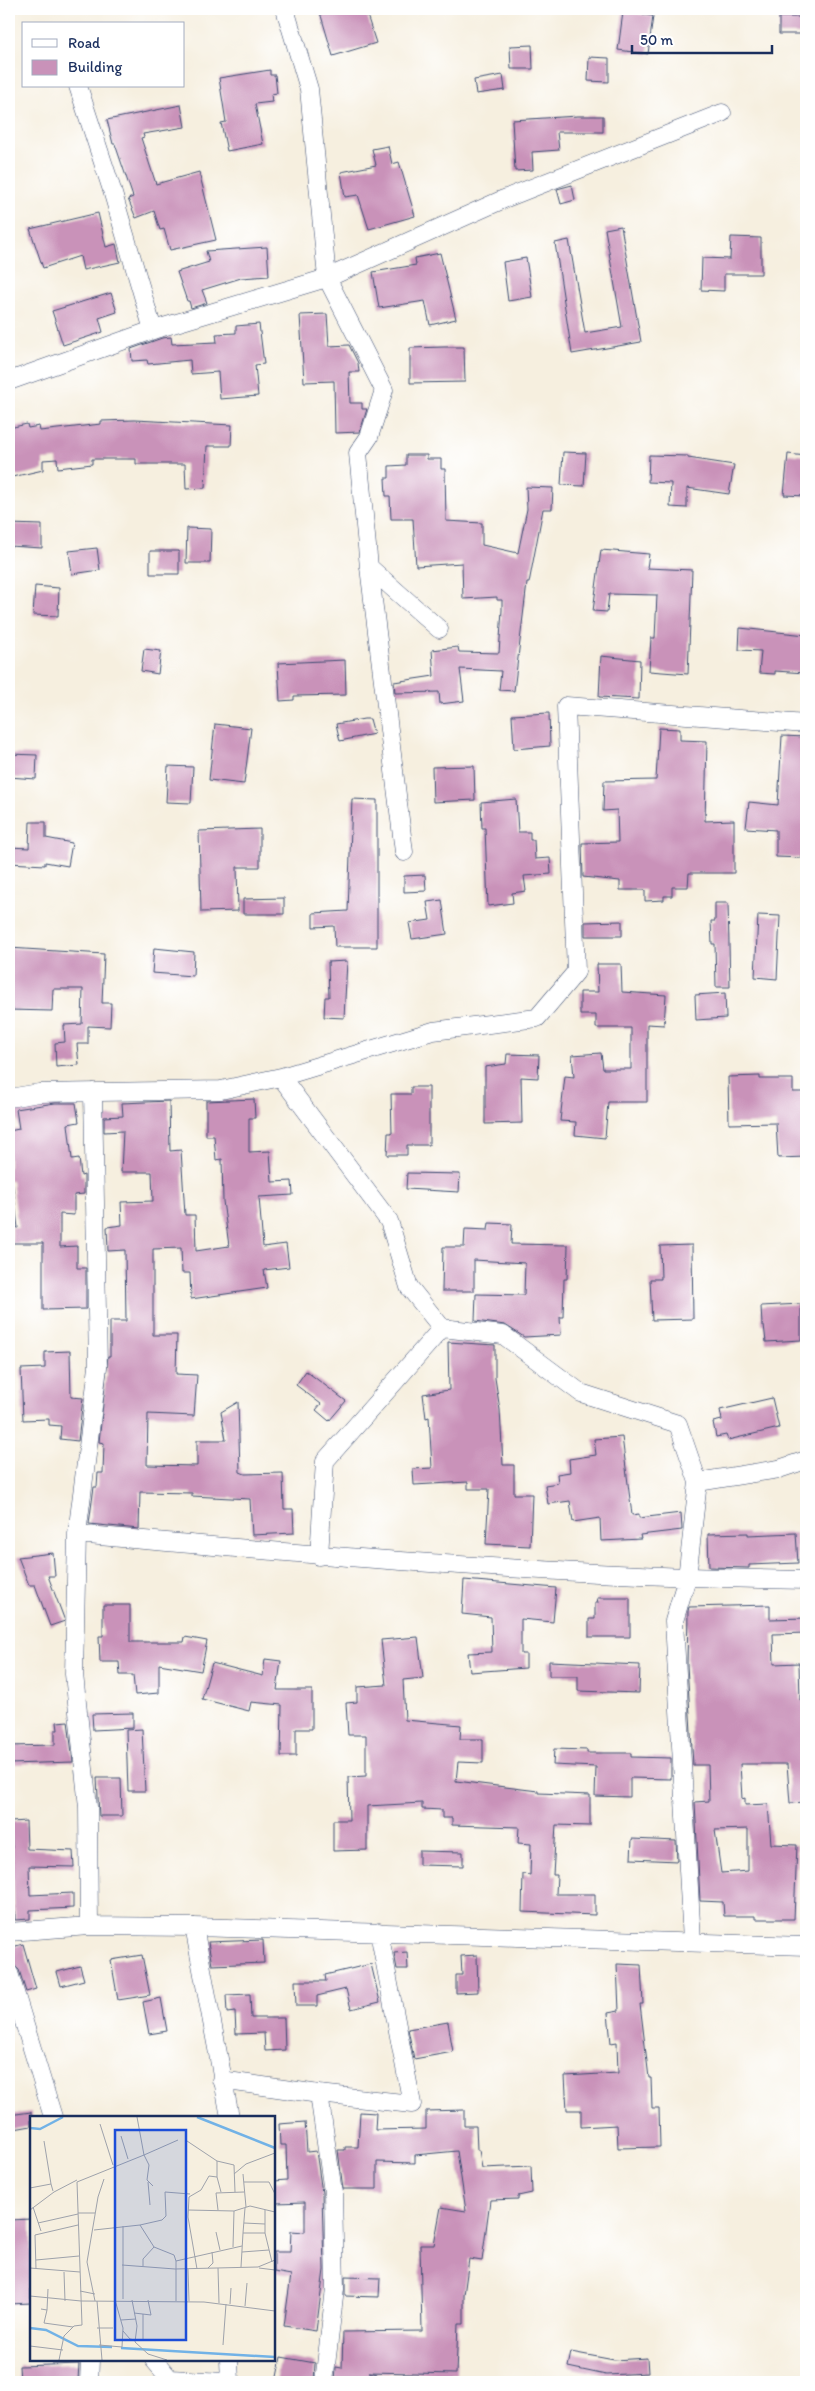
<svg xmlns="http://www.w3.org/2000/svg" width="815" height="2391" viewBox="0 0 815 2391" font-family="Itim,sans-serif">
	<style>
		.building { fill: #c992b9; fill-rule: evenodd }
		.lines { fill: none; stroke-linecap: round; stroke-linejoin: round }
		.minor-casing { stroke: #3c4c71; stroke-width: 19 }
		.minor { stroke: #fff; stroke-width: 18 }
		.inset-river { fill: none; stroke: #72b2e6; stroke-width: 2.5 }
		.inset-road { fill: none; stroke: #9ea2ab; stroke-width: 1 }
		.view { fill: #1d4ed8; fill-opacity: 0.15; stroke: #1d4ed8; stroke-width: 2.5 }
		.inset-edge { fill: none; stroke: #1b2f5e; stroke-width: 2.5 }
	</style>
	<rect width="100%" height="100%" fill="#fff"/>
	<filter id="ink" filterUnits="userSpaceOnUse"><feTurbulence type="fractalNoise" baseFrequency=".02" numOctaves="2"/><feDisplacementMap in="SourceGraphic" scale="10" xChannelSelector="R" yChannelSelector="G"/><feConvolveMatrix kernelMatrix="1 2 1 2 8 2 1 2 1" color-interpolation-filters="sRGB"/></filter>
	<filter id="wash" filterUnits="userSpaceOnUse"><feTurbulence type="fractalNoise" baseFrequency=".0096" numOctaves="4" result="noise"/><feDisplacementMap in="SourceGraphic" scale="20" xChannelSelector="R" yChannelSelector="G"/><feGaussianBlur stdDeviation="1.12" result="paint"/><feColorMatrix in="noise" values="0 0 0 0 0 0 0 0 0 0 0 0 0 0 0 0 0 1.4 0 .05"/><feComposite in="paint" operator="in"/></filter>
	<g filter="url(#wash)">
		<rect width="100%" height="100%" fill="#f6efdf"/>
		<g id="blocks">
			<!-- building -->
			<path class="building" d="M319,9H365L376,43L333,56Z
				M623,12L653,16L648,54L618,50Z
				M779,17H802V34H779Z
				M532,45L533,69H511L510,46Z
				M589,57L609,58V82L588,81Z
				M270,70V75H275L277,93L271,94L272,102L255,104L263,144L227,151L221,123L226,122L219,78Z
				M503,75L505,90L476,94L474,80Z
				M181,105L185,127L143,134L144,137L141,138L156,184L199,172L216,240L170,250L164,229L160,230L154,211L136,218L128,199L133,197L115,144H113L107,120Z
				M578,116H603V132H557L559,150L532,152L533,170L515,171L512,120Z
				M388,146L392,164L399,162L415,216L369,229L358,195L345,197L341,172L376,165L372,149Z
				M572,185L575,200L561,204L557,189Z
				M98,213L106,247L116,244L120,262L83,270L80,256L43,268L30,229Z
				M621,226L641,342L572,354L555,243L569,240L585,333L622,327L605,229Z
				M731,237L761,238V274H724V291L701,290L702,258L730,259Z
				M267,247L269,276L241,278L202,290L207,303L191,308L189,301H187L177,272L209,262L206,251Z
				M440,253L456,319L430,325L425,301L379,308L373,272L416,265L415,258Z
				M526,258L532,297L508,301L503,262Z
				M111,293L117,312L99,318L103,332L63,345L52,311Z
				M327,314L329,346L349,345L358,363L359,372H349L350,403H362V409H367L360,432L335,433L334,381L304,382L300,315Z
				M259,324L264,364L255,365L258,396L220,399L218,372L191,374L190,360L148,364L147,360L132,361L131,349L162,338L171,337L172,344L217,342L216,334L236,333V326Z
				M444,347H464L465,382L410,383V348Z
				M135,420L232,425L231,446H207L205,488L186,489L185,464H136V459H92V464L58,468L57,459L43,460V470L12,477L9,464V428L27,424L28,428L39,426L40,431L101,424V421Z
				M563,452L586,453L584,486L561,485Z
				M788,454L806,456V496L784,495Z
				M406,455H427V459H441V469H445L446,521L482,523V545L518,553L527,509L526,487L553,488L552,509H543L529,583H527L514,691L499,690L501,671L460,669L464,701L440,704L439,692L395,693L394,682L434,676L432,650L458,647L459,652L499,653L502,610V600H497V597L463,599L462,563L416,566L413,519H391L390,496H386L385,478H389V466L406,465Z
				M649,455L688,456V458L734,465L729,494L687,488V508L670,507L671,483L648,482Z
				M9,524L42,525V548L9,546Z
				M187,528L211,529L210,563H186Z
				M97,548L100,570L72,574L69,551Z
				M601,550L649,554L647,568L692,570L688,674L649,671L651,638H655L657,595L609,594L607,612L593,611Z
				M150,551H179V574H150Z
				M35,586L59,588L58,616L33,615Z
				M740,628L806,635L805,673L775,671V674L759,673L761,651L739,650Z
				M144,649L161,651L158,674L141,671Z
				M601,656L640,660L639,699L599,697Z
				M345,660L346,695L294,696V700L280,701L278,663Z
				M549,713L550,746L514,749L512,715Z
				M364,719H370L374,734L340,741L336,724Z
				M215,724L251,728L244,784L209,780Z
				M659,728L680,729V740L707,741L705,821L734,820V873H689L688,887H672V896H664V900L645,901V890H620V881L583,877L582,843L618,842L617,810L603,811L604,781L656,780Z
				M782,736L806,737V816H804L802,858L776,857V830L746,828L749,802L778,805Z
				M9,754L37,755L36,779L9,777Z
				M168,766L193,767L191,803L166,802Z
				M474,766L475,800L433,802L432,767Z
				M352,799L377,800V947H335L334,926L313,927V913L348,911Z
				M516,799L518,832H530V840H534L535,859L550,858L551,874L524,876L526,891L512,893L513,903L488,906L485,828H482L481,802Z
				M30,822H46V838L72,843L68,866L45,862V865L9,863V847L29,848Z
				M260,829V867H237L238,911L201,912L199,831Z
				M425,875L426,891L404,892V876Z
				M284,898V914H243V899Z
				M442,900L447,934L412,939L409,923L430,920L427,902Z
				M715,903H728L730,987H716L715,944H712L711,921H715Z
				M758,915L780,916L777,979L755,977Z
				M622,921V936H585V922Z
				M9,948L104,954L102,1003H111L110,1027L88,1026V1044H77L79,1065L56,1067L55,1043L65,1042L64,1025L82,1024L83,989H53L52,1011L9,1010Z
				M154,948L194,952L193,976L152,973Z
				M347,961L344,1018L324,1017L325,997H329L328,962Z
				M597,964H621L622,992L666,995L664,1025L647,1024V1102H608L605,1138L575,1135L576,1122L560,1121L565,1076L574,1077L572,1055L601,1053L603,1069H631V1028H596V1015H580V992H598Z
				M725,993L726,1018L696,1020L695,995Z
				M507,1054L539,1055L538,1078L521,1077L522,1123L485,1124V1067L506,1064Z
				M760,1076V1079H793V1092H806V1157L778,1158L776,1123L729,1124L728,1077Z
				M411,1087H429V1145H407V1155H387L388,1133H392L391,1094H411Z
				M254,1099L255,1118H249V1152L270,1151L272,1182L292,1181L293,1195L259,1197L263,1247L286,1244L289,1267L264,1270L267,1288L191,1299L190,1273H182L181,1248L153,1249V1335H177L176,1374L197,1375L194,1416L148,1414L147,1465L197,1466V1440H226L221,1412L238,1402L240,1472L245,1474L283,1473L284,1509H293L294,1533L252,1535L250,1499L192,1496V1493L140,1492L139,1529L89,1524L94,1487H97L98,1473H103L104,1443L99,1442L108,1356H110V1321H126L125,1250L108,1251L107,1227L122,1225L121,1202L153,1201L152,1172H121L123,1131L104,1132V1117L123,1116L122,1103L169,1101L170,1151L181,1150L185,1215H195L196,1251L229,1246L223,1201L222,1159L216,1160L214,1136H206V1101Z
				M55,1103H76L79,1122L68,1124L72,1159L79,1158L81,1176L84,1175V1194L74,1195V1215L60,1214V1247L77,1246V1268H86V1309L43,1310V1243H12V1227L18,1228L12,1180L9,1181V1131L19,1129L16,1109Z
				M407,1173L460,1174L459,1192L406,1189Z
				M489,1223L512,1224L511,1244L568,1245L567,1279H564L563,1317H560L561,1335L524,1337L505,1325L475,1321L476,1294L524,1295L525,1263L474,1260V1291H442L443,1247H464L465,1229L488,1230Z
				M692,1245L693,1319L652,1320L650,1279H661L660,1246Z
				M801,1304V1340L766,1342L764,1325H762L761,1306Z
				M448,1342L495,1345V1378L500,1410L503,1465H514V1494H532L530,1546L486,1544L489,1489H468V1482L414,1485L413,1469L432,1468L429,1417L426,1418L423,1394L449,1390Z
				M70,1351L71,1397L83,1398L78,1441L60,1439L61,1426L49,1425V1419L23,1420L21,1369L45,1368V1352Z
				M306,1371L346,1401L329,1421L316,1410L321,1404L296,1385Z
				M772,1398L779,1428L728,1440L726,1435L716,1437L713,1422L722,1420L720,1410Z
				M622,1437L632,1515L639,1514V1518L681,1513L682,1530L640,1535L641,1539L601,1541L600,1518L573,1522L570,1501L548,1504L545,1485L558,1483L557,1474L570,1472L569,1459L596,1455L594,1439Z
				M748,1533V1535L796,1533L798,1563L749,1565V1568L709,1567L708,1534Z
				M53,1553L55,1576H48L65,1621L50,1626L35,1585H29L18,1557Z
				M464,1580L556,1588L553,1622L521,1619V1654H526V1668L470,1672L468,1653L492,1652L491,1617L462,1614Z
				M597,1598H630V1637H589V1619H595V1603H598Z
				M103,1605H130V1642H184L185,1637L207,1641L201,1671L159,1664V1693L135,1695L133,1675H120L119,1662H100L99,1636H103Z
				M770,1605V1619L806,1618V1633L773,1634L774,1664L799,1663L800,1700H806V1802L790,1803L787,1764H740L742,1799L745,1798V1805L768,1804L771,1844L797,1845L794,1919H755V1916H724L723,1902L700,1901L695,1802L709,1801L708,1765H693L687,1665L688,1611L689,1607ZM748,1829V1871L721,1873L715,1830Z
				M418,1637L423,1678L403,1680L405,1720L461,1725L460,1739H483V1763L458,1762L456,1781L538,1791V1793L590,1795V1826L556,1825L553,1875H557L556,1894H595V1915L522,1912L523,1874L530,1875L531,1844L518,1843L519,1827L452,1825V1818H442V1810L422,1809V1803L367,1806V1850L333,1851V1820H349L348,1777L366,1776V1735H348L346,1703L357,1702V1687L386,1685L381,1640Z
				M265,1659L281,1661L277,1690H312V1729H296V1756H281L282,1705L251,1702L249,1711L202,1699L212,1663L263,1676Z
				M549,1661L640,1665L639,1693L578,1691V1676H549Z
				M133,1713V1728L93,1730L92,1714Z
				M68,1721L73,1762L9,1764V1746L55,1745V1730H58L57,1722Z
				M142,1729L145,1791H128L126,1730Z
				M554,1749L587,1750V1753H631V1757L671,1758V1779L630,1778V1797L595,1796L596,1767L553,1765Z
				M97,1778H121L122,1816H99Z
				M26,1821L27,1849L73,1851L74,1867L29,1866L30,1895L73,1893V1908L30,1910V1919L15,1920L11,1822Z
				M632,1839L676,1841L677,1861L631,1859Z
				M419,1851L463,1852V1866L419,1865Z
				M263,1940L264,1963L212,1965L208,1942Z
				M23,1944L36,1989L26,1992L19,1970L13,1964L9,1948Z
				M407,1952L408,1969H397L394,1953Z
				M142,1955L150,1995L118,2000L111,1960Z
				M477,1955L478,1992L456,1993V1975H462L461,1956Z
				M371,1964L380,2002L351,2009L346,1989L317,1996V2006H296L295,1981H326L325,1975Z
				M617,1964L641,1965L643,2004H640L649,2078H651L652,2108H659L660,2147L618,2148L617,2125L581,2127V2110H567L565,2076L618,2073L617,2042L611,2043L608,2013L619,2011Z
				M80,1966L84,1980L61,1986L57,1972Z
				M250,1994L251,2018H284L285,2050L265,2051L264,2033L236,2034L235,2012L227,2013L226,1995Z
				M161,1998L167,2031L149,2034L143,2002Z
				M448,2022L453,2052L414,2059L408,2029Z
				M464,2110V2126H476L477,2150H479L482,2168L531,2166L532,2193L518,2196V2199L490,2200L482,2261L469,2259L464,2295V2324H458L456,2374L369,2372L377,2374L376,2382H335L336,2367L342,2368L343,2332L422,2331L420,2245H434L441,2207L466,2211L457,2151L415,2155V2163L377,2162V2189H343L338,2150H345V2147H358L360,2112L376,2113L375,2130L426,2129V2111Z
				M31,2112V2126L9,2130V2115Z
				M305,2122L307,2152L316,2151L322,2193L324,2270L316,2331L284,2326L291,2275L274,2272V2252H290L291,2231L305,2232V2202L276,2203L274,2195V2181L287,2180L286,2145H280L279,2124Z
				M31,2219V2303L9,2304V2220Z
				M345,2277L380,2278L379,2297L345,2296Z
				M571,2352L614,2360L647,2358L648,2373L606,2375L568,2367Z
				M281,2357L315,2363L314,2382H276Z
				M79,2364L78,2380L20,2381L19,2366Z"/>
		</g>
	</g>
	<g filter="url(#ink)">
		<use href="#blocks" fill-opacity="0" stroke="#3c4c71" stroke-width="1"/>
		<g class="lines">
			<defs>
				<path id="minor" d="M78,86L111,187L153,330
					M9,381L153,330L327,278L309,89L285,9
					M369,567L404,852
					M439,629L369,567L358,453L369,437L384,390L327,278L504,199L722,113
					M281,1077L433,1031L537,1018L576,972L566,706L806,724
					M9,1098L39,1093L221,1090L281,1077L389,1221L409,1287L442,1328L325,1461L319,1556
					M442,1328L503,1335L581,1393L678,1424L698,1482
					M77,1534C319,1556 562,1576 806,1580
					M89,1926L88,1807L74,1674L77,1534L98,1367L93,1092
					M194,1927L230,2117
					M9,1932L89,1926L194,1927L806,1946
					M692,1941L674,1621L687,1578L698,1482L779,1469L806,1460
					M9,1973L53,2117
					M221,2080L319,2094L412,2104L379,1932
					M319,2094L333,2192L335,2289L324,2382
					M154,2360L170,2379L224,2382
					M229,2360L230,2382
					M89,2382L90,2360"/>
			</defs>
			<!-- minor casing -->
			<use href="#minor" class="minor-casing"/>
			<!-- minor -->
			<use href="#minor" class="minor"/>
		</g>
	</g>
	<!-- overview -->
	<g transform="translate(30 2116)">
		<rect width="245" height="245" fill="#f6efdf"/>
		<path class="inset-river" d="M167,1L245,32M0,12L10,13L33,1M0,212L16,214L48,230L82,231M91,232L245,241"/>
		<path class="inset-road" d="M70,8L83,49M91,20L98,43M14,25L21,68M157,25L187,45V61L191,76M187,45L204,49L205,76M204,58L216,48L245,37M213,58L216,91M118,66L120,89M214,66H239L245,78M123,70L117,64L119,49L114,39L148,24M0,72L21,68L23,75M3,91L11,115M0,94L24,76L47,64M158,94L204,95L220,90L245,96M188,94L186,77L214,76M48,97H65M8,107L48,98M214,107L235,108M110,109L132,104L136,100L135,76L160,78M64,114L110,109L124,131L113,143V150M186,116L190,134M213,117L215,92M235,117L242,146M124,131L144,139L146,145M203,131L204,95M212,136L239,134M6,144L49,140M92,149L145,153L228,151L245,144M211,151L213,117H235V94M0,152L50,156M178,152L183,147L182,136M188,152L189,187M229,152L245,154M6,153L5,119L48,109M158,153L159,185M167,153L158,101L159,81L171,74L179,60L187,61M34,156L35,185M50,175L65,178M0,180L51,185L174,186L245,195M93,183V110M102,184L107,210L105,226L118,238L137,244M65,185L57,146L68,81L74,63M67,185L72,244M146,185V145L212,130M200,188L201,172M215,190L217,167M11,193L17,194L18,173M17,194L14,207L43,211M104,197L121,199L118,184M113,198V224M91,204L106,203M67,212H83M93,215L100,223L105,224M69,229L92,231L93,212L85,184M193,229L196,188M0,230L33,234M29,244L34,220L44,210L52,209L47,66L114,39L107,1"/>
		<path class="view" d="M85,14H156V224H85Z"/>
		<rect width="245" height="245" class="inset-edge"/>
	</g>
	<!-- margin -->
	<rect width="815" height="2391" fill="none" stroke="#fff" stroke-width="30"/>
	<!-- legend -->
	<rect x="22" y="22" width="162" height="65" fill="#ffffff" stroke="#a4acbf"/>
	<rect x="32" y="39" width="25" height="8" fill="#ffffff" stroke="#a4acbf"/>
	<text x="68" y="48" font-size="15" fill="#1b2f5e">Road</text>
	<rect x="32" y="60" width="25" height="15" fill="#c992b9" stroke="#a4acbf"/>
	<text x="68" y="72" font-size="15" fill="#1b2f5e">Building</text>
	<!-- scale -->
	<path d="M632 45v8h140v-8" fill="none" stroke="#1b2f5e" stroke-width="2.5"/>
	<text x="640" y="45" font-size="15" fill="#1b2f5e" stroke="#ffffff" stroke-width="4" paint-order="stroke">50 m</text>
</svg>
